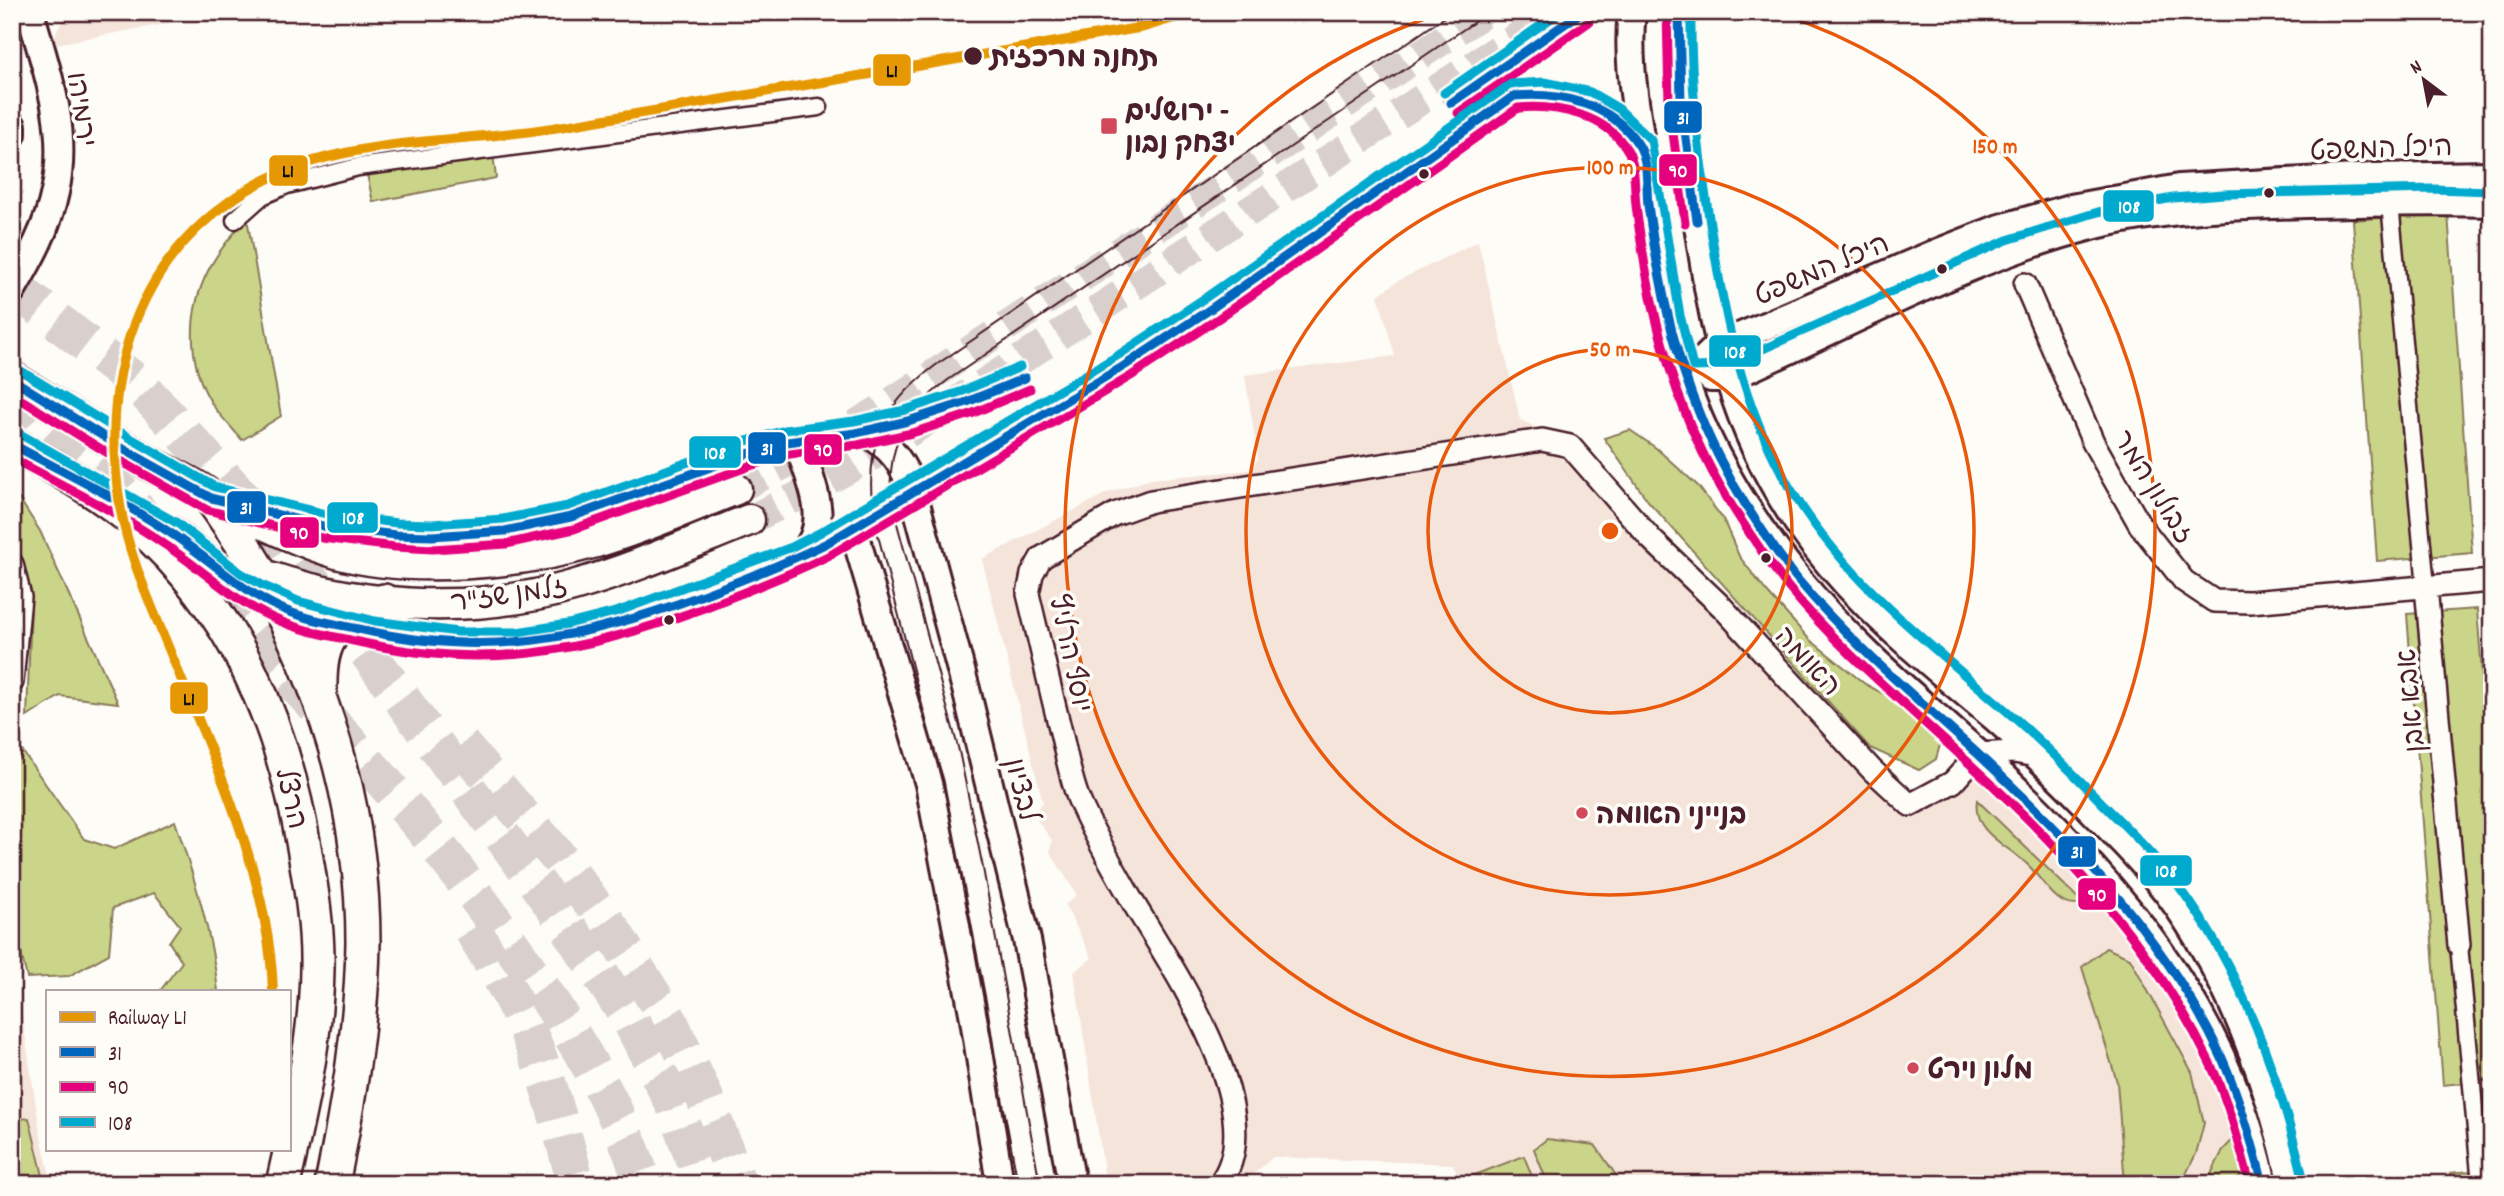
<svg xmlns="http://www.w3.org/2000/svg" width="2504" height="1196" viewBox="0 0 2504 1196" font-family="Dekko,'Playpen Sans Hebrew',sans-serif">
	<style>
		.built { fill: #f5e4da }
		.green { fill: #cad589; stroke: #8a7a5a; stroke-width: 2 }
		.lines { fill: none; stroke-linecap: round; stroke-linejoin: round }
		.secondary-tunnel { stroke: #d9d0ce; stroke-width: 30; stroke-dasharray: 30 15; stroke-linecap: butt }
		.motorway-tunnel { stroke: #d9d0ce; stroke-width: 38; stroke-dasharray: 38 19; stroke-linecap: butt }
		.pedestrian-casing { stroke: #4a1f2b; stroke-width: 21 }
		.minor-casing { stroke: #4a1f2b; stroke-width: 26 }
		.tertiary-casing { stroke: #4a1f2b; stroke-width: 32 }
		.secondary-casing { stroke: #4a1f2b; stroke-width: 35 }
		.primary-casing { stroke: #4a1f2b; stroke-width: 38 }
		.pedestrian { stroke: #fdfcf7; stroke-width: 16 }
		.minor { stroke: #fdfcf7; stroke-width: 21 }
		.tertiary { stroke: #fdfcf7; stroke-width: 26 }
		.secondary { stroke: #fdfcf7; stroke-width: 30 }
		.primary { stroke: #fdfcf7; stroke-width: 33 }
		.tram { stroke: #4a1f2b; stroke-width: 2 }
		.bus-1-casing { stroke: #fdfcf7; stroke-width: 14 }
		.bus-2-casing { stroke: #fdfcf7; stroke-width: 14 }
		.bus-3-casing { stroke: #fdfcf7; stroke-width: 14 }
		.bus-1 { stroke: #0065bd; stroke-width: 9 }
		.bus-2 { stroke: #e5007d; stroke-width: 9 }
		.bus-3 { stroke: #00a9ce; stroke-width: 9 }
		.rail-1-casing { stroke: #fdfcf7; stroke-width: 16 }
		.rail-1 { stroke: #e69804; stroke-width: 10 }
		.ring { fill: none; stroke: #e8590c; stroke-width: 3.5 }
		.stop-dot { fill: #4a1f2b; stroke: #fdfcf7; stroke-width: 2.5 }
		.poi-dot { fill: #d1495b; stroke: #fdfcf7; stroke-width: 2.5 }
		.labels { text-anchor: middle; stroke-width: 7; stroke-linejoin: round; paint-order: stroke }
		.stop-label { font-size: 28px; font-weight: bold; fill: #4a1f2b; stroke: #fdfcf7; text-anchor: start }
		.street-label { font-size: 28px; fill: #4a1f2b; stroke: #fdfcf7 }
		.poi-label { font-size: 28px; font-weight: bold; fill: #4a1f2b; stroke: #fdfcf7; text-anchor: start }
		.centre { fill: #e8590c; stroke: #fdfcf7; stroke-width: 3.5 }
		.ring-label { font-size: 21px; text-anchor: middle; font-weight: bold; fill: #e8590c; stroke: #fdfcf7; stroke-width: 7; stroke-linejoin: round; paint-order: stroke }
		.line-badge { stroke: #fdfcf7; stroke-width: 2.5 }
		.badge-label { font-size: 19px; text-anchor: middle; font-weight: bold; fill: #fff }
		.pale-badge-label { font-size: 19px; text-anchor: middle; font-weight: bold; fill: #111 }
	</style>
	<rect width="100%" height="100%" fill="#fdfcf7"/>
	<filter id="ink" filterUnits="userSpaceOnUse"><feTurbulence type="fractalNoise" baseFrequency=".0143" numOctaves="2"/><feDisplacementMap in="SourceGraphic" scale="14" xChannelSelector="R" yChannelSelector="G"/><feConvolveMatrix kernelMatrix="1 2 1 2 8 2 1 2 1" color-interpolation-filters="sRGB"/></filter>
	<g filter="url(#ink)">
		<!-- built -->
		<path class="built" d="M67,12H230L50,45Z
			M1478,241L1520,419L1570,446L1910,805L1978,754L2171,965L2263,1184H1461L1453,1164L1273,1157L1242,1184H1106L1074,972L1092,958L1065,905L1077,895L1050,852L1052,840L1032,813L1043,803L982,559L1107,493L1151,479L1249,470L1258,459L1245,375L1395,356L1378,295L1398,281Z
			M12,949L40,1132L52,1184H12Z"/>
		<!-- green -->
		<path class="green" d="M493,153L496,178L373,202L366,170Z
			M2448,213L2472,553L2377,561L2353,220Z
			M247,218L281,416L242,440C234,430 225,421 217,411C187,371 186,314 208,271C218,251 233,234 247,218Z
			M1630,430L1656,448L1698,486L1723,519L1739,556L1766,591L1809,639L1865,684L1904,705L1934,728L1940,745L1936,759L1919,770L1870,748L1648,501L1604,438Z
			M12,493L20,500L40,531L118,703L60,696L27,717L31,605L22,566L12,548Z
			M2477,609L2492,803V1080L2443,1085L2407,614Z
			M23,752L84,839L114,849L175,821C194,877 212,933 218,991H160L182,962L169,942L180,926L154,893L113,908L109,954L69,976L27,978L12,915V769Z
			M1977,800L2085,905C2077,905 2070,906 2063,902C2049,894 2040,877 2029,866C2009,845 1972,834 1977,800Z
			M2106,948L2130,958L2192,1072L2204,1123L2196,1154L2181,1184H2125L2117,1082L2082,967Z
			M29,1118L45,1184H12V1120Z
			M2240,1132L2250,1184H2206L2223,1150Z
			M1547,1139L1595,1145L1622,1184H1548L1534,1149Z
			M1524,1156L1535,1184H1475L1472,1176Z
			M2492,1169V1184H2451L2450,1173Z"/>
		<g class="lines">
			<!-- secondary-tunnel -->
			<path class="secondary-tunnel" d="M736,489L818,447L875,413L1485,12
				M749,520L795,498L877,453L1556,12"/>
			<!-- motorway-tunnel -->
			<path class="motorway-tunnel" d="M12,286L138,384L247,503L349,627L552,904L629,1017L675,1106L703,1184
				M12,388L113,483L150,525
				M213,595C264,652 318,707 368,764C426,828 479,898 528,969C575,1037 618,1105 643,1184
				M461,745L558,857L612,930L669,1021L704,1096L738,1184
				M472,929C493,962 513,997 529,1034C549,1081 563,1134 576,1184"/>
			<defs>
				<path id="pedestrian" d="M2391,214L2426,587
					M235,220L262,196L287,185L358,167L819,107
					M2459,945L2481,1184"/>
				<path id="minor" d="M2025,284L2093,442L2140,525L2184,581L2214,601L2250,602L2492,581
					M12,564L20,597L12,682
					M2426,587L2459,945
					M1219,1184C1274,1115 1171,966 1134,904C1115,871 1094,835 1079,800C1070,778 1066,752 1060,728C1049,684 1039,639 1028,594L1032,574L1041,558L1115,514L1151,501L1542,440L1570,446L1651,539L1722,607L1872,770L1910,805L1953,782L1978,754L2014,752L2036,756"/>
				<path id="tertiary" d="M1632,12C1627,54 1634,95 1640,136C1644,164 1646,191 1650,219C1659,273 1667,329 1685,382C1709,453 1751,521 1798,579C1850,644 1916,698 1977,753C2110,873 2226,1004 2263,1184
					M1679,12C1676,77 1686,141 1695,205C1714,335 1731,437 1814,545C1867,614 1934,666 1999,721C2026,745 2053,771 2079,797C2110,828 2141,859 2168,893C2228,973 2271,1087 2292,1184
					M12,126V134
					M12,290C30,259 48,227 55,192C69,131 47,70 30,12
					M1711,378H1728C1850,324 1970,256 2100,224C2168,208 2236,206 2306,204C2368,203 2430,201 2492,203
					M1684,379L1718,346L1934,254L1997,229L2071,208L2179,188L2374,177L2492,175
					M797,441C809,478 835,525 800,556
					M259,512C358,540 467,546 567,518L779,445L865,432C891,446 904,464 913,492L966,689L1027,940L1072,1184
					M280,608C368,641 476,654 569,636C616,628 661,610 706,593C757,574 806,556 853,528L929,784L973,1013L1000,1184"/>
				<path id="secondary" d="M210,498C252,518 293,540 337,553C413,574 522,563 596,542C644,528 690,507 736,489
					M247,569C349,608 468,616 573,586C633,569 691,543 749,520"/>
				<path id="primary" d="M12,379C57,407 102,436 147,462C164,472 200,487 211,499C217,505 222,514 227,521C245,547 261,574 276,602C332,705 363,825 363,942C362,1023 348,1105 332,1184
					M12,444C56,468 100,491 137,524C235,610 282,721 304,847C311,887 318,928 317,969C316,1041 299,1114 283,1184
					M170,533L234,583L280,608
					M320,689C319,633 336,623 384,601"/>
			</defs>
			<!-- pedestrian casing -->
			<use href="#pedestrian" class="pedestrian-casing"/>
			<!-- minor casing -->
			<use href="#minor" class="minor-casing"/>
			<!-- tertiary casing -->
			<use href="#tertiary" class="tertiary-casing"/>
			<!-- secondary casing -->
			<use href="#secondary" class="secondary-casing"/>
			<!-- primary casing -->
			<use href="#primary" class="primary-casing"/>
			<!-- pedestrian -->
			<use href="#pedestrian" class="pedestrian"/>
			<!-- minor -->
			<use href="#minor" class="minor"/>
			<!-- tertiary -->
			<use href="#tertiary" class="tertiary"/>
			<!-- secondary -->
			<use href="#secondary" class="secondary"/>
			<!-- primary -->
			<use href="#primary" class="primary"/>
			<!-- tram -->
			<path class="tram" d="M1018,1184L947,801L873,516C865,446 879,408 936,365L1452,12
				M1040,1184L983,868L959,751L892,505C885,448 903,414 948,380L1489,12"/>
			<defs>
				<path id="bus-1" d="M1679,12L1681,101L1697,221
					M1451,103L1582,12
					M12,379L125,450L211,498L323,526L396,535L432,536L505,531L571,517L747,454L787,442L856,433L908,421L967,402L1025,378
					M12,444C65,473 119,499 169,532C206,556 237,588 278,607C303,619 332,623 359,629C488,659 579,640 700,596C743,580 786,563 827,543L1124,366L1212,308L1514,96C1559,92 1611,103 1638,144C1649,160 1646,186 1648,205C1651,226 1654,247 1658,267C1673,353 1700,433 1747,507C1763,532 1780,558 1799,581C1853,646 1918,699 1979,755C2074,843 2167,939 2222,1058C2240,1099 2252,1141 2263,1184"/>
				<path id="bus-2" d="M1667,12L1669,103L1685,223
					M1458,113L1589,22
					M12,394L119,460L207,510L322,538L395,547L433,549L506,544L574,529L750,466L790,454L858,445L912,433L971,414L1030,389
					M12,458C63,486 116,511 164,544C201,568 232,600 273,618C298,630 327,635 354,641C485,671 577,654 701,609C745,592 790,575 832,554L1131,376L1219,318L1518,108C1556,104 1607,115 1628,151C1636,166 1634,188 1636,205C1638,225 1642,246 1645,266C1661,355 1688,438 1737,514C1753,539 1770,564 1788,587C1842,653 1908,706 1970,764C2064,850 2152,944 2209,1061C2228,1100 2239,1142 2250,1184"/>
				<path id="bus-3" d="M1691,12C1690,79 1698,145 1708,211C1723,311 1741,412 1797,499C1852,586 1932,646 2009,713C2042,742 2073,773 2103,804C2129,830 2155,856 2178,885C2243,972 2279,1077 2304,1181
					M1444,93L1560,12
					M18,369L132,439L215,487L326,514L397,523L432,524L503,519L568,506L743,442L785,430L854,421L905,410L963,391L1020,367
					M18,433L177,523L241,573L262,585L298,601L375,621L458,632H517L568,624L619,611L792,547L821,532L1117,356L1205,298L1511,84L1545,82L1590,92L1619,109L1651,140L1680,315L1693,367L1725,366L2007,240L2098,212L2173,198L2223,194L2433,189L2492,191"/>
			</defs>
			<!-- bus-1 casing -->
			<use href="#bus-1" class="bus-1-casing"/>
			<!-- bus-2 casing -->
			<use href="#bus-2" class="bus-2-casing"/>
			<!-- bus-3 casing -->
			<use href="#bus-3" class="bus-3-casing"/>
			<!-- bus-1 -->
			<use href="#bus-1" class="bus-1"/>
			<!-- bus-2 -->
			<use href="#bus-2" class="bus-2"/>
			<!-- bus-3 -->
			<use href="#bus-3" class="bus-3"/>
			<defs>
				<path id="rail-1" d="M273,991C269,873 213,758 169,649C150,602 128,555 120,505C101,387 129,273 230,201C325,133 449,146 559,127C754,95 949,60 1144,27L1193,12"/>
			</defs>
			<!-- rail-1 casing -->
			<use href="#rail-1" class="rail-1-casing"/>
			<!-- rail-1 -->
			<use href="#rail-1" class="rail-1"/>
		</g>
	</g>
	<!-- distance rings -->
	<g class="ring">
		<circle cx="1610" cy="531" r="182"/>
		<circle cx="1610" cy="531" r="364"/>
		<path d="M1778 13A545 545 0 1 1 1442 13"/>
	</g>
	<!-- markers -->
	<g class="stop-dot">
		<circle cx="973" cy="56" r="10"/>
		<circle cx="1424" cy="174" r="6"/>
		<circle cx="2269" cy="193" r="6"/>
		<circle cx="1942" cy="269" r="6"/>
		<circle cx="1766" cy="558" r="6"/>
		<circle cx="669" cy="620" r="6"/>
	</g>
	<g class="poi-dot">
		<rect x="1100" y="117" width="18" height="18" rx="3.5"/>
		<circle cx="1582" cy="813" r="7"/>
		<circle cx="1913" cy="1068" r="7"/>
	</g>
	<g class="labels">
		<!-- stop labels -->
		<g class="stop-label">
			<text x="990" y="66">תחנה מרכזית</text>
		</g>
		<!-- street labels -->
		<g class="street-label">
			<text transform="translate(83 109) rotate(82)" y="10">ירמיהו</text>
			<text transform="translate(2381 147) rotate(-2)" y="10">היכל המשפט</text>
			<text transform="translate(1821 268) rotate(-23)" y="10">היכל המשפט</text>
			<text transform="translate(2155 486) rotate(58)" y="10">זבולון המר</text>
			<text transform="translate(509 593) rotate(-8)" y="10">זלמן שז"ר</text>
			<text transform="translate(1072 653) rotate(78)" y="10">יוסף הרליץ</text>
			<text transform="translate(1809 660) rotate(47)" y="10">האומה</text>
			<text transform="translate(2409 701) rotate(-95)" y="10">אבא אבן</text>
			<text transform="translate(1023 789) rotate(76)" y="10">לבציון</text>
			<text transform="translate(293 798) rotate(77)" y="10">הרצל</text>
		</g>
		<!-- poi labels -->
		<g class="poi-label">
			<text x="1125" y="120">ירושלים -<tspan x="1125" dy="32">יצחק נבון</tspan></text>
			<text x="1596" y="823">בנייני האומה</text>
			<text x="1927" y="1078">מלון וירט</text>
		</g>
	</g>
	<circle cx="1610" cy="531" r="10" class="centre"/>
	<g class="ring-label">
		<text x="1995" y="153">150 m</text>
		<text x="1610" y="174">100 m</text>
		<text x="1610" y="356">50 m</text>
	</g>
	<g class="line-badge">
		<rect x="872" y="53" width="40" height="34" rx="7" fill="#e69804"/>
		<rect x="1663" y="100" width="40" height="34" rx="7" fill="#0065bd"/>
		<rect x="1658" y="153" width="40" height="34" rx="7" fill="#e5007d"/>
		<rect x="268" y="154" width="41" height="33" rx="7" fill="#e69804"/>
		<rect x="2102" y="189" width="53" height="34" rx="7" fill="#00a9ce"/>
		<rect x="1708" y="334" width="54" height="34" rx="7" fill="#00a9ce"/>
		<rect x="747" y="431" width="40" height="34" rx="7" fill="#0065bd"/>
		<rect x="803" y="433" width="40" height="33" rx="7" fill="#e5007d"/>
		<rect x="688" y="435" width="54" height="34" rx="7" fill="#00a9ce"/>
		<rect x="226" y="490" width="41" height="34" rx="7" fill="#0065bd"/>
		<rect x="326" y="501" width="53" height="33" rx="7" fill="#00a9ce"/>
		<rect x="279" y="516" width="41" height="33" rx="7" fill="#e5007d"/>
		<rect x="169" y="681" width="40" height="34" rx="7" fill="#e69804"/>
		<rect x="2057" y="835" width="40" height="33" rx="7" fill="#0065bd"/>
		<rect x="2139" y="854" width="54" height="33" rx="7" fill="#00a9ce"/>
		<rect x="2077" y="877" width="40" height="34" rx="7" fill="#e5007d"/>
	</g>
	<g class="badge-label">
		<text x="1683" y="124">31</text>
		<text x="1678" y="177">90</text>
		<text x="2129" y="213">108</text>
		<text x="1735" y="358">108</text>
		<text x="767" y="455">31</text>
		<text x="823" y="456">90</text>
		<text x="715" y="459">108</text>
		<text x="246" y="514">31</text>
		<text x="353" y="524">108</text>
		<text x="299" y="539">90</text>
		<text x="2077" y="858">31</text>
		<text x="2166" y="877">108</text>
		<text x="2097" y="901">90</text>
	</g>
	<g class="pale-badge-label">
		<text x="892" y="77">L1</text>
		<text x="288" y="177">L1</text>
		<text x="189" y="705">L1</text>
	</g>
	<!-- margin -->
	<rect width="2504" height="1196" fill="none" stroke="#fdfcf7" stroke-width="42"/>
	<rect x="21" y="21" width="2462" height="1154" fill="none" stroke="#4a1f2b" stroke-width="2.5" filter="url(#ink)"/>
	<!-- legend -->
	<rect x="46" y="990" width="245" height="161" fill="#fdfcf7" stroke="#b5a4a5" stroke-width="2"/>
	<rect x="60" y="1012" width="35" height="10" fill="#e69804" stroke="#b5a4a5" stroke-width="2"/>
	<text x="108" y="1024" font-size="21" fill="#4a1f2b">Railway L1</text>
	<rect x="60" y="1047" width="35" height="10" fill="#0065bd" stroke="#b5a4a5" stroke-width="2"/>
	<text x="108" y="1060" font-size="21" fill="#4a1f2b">31</text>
	<rect x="60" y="1082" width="35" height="10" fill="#e5007d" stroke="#b5a4a5" stroke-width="2"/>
	<text x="108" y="1094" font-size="21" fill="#4a1f2b">90</text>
	<rect x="60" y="1117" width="35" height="10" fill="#00a9ce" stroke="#b5a4a5" stroke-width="2"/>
	<text x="108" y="1130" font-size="21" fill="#4a1f2b">108</text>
	<!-- north arrow -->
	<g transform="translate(2424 80) rotate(328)" stroke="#fdfcf7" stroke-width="5" paint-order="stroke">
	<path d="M0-5L12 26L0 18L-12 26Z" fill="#4a1f2b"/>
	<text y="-10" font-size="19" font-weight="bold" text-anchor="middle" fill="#4a1f2b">N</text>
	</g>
</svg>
